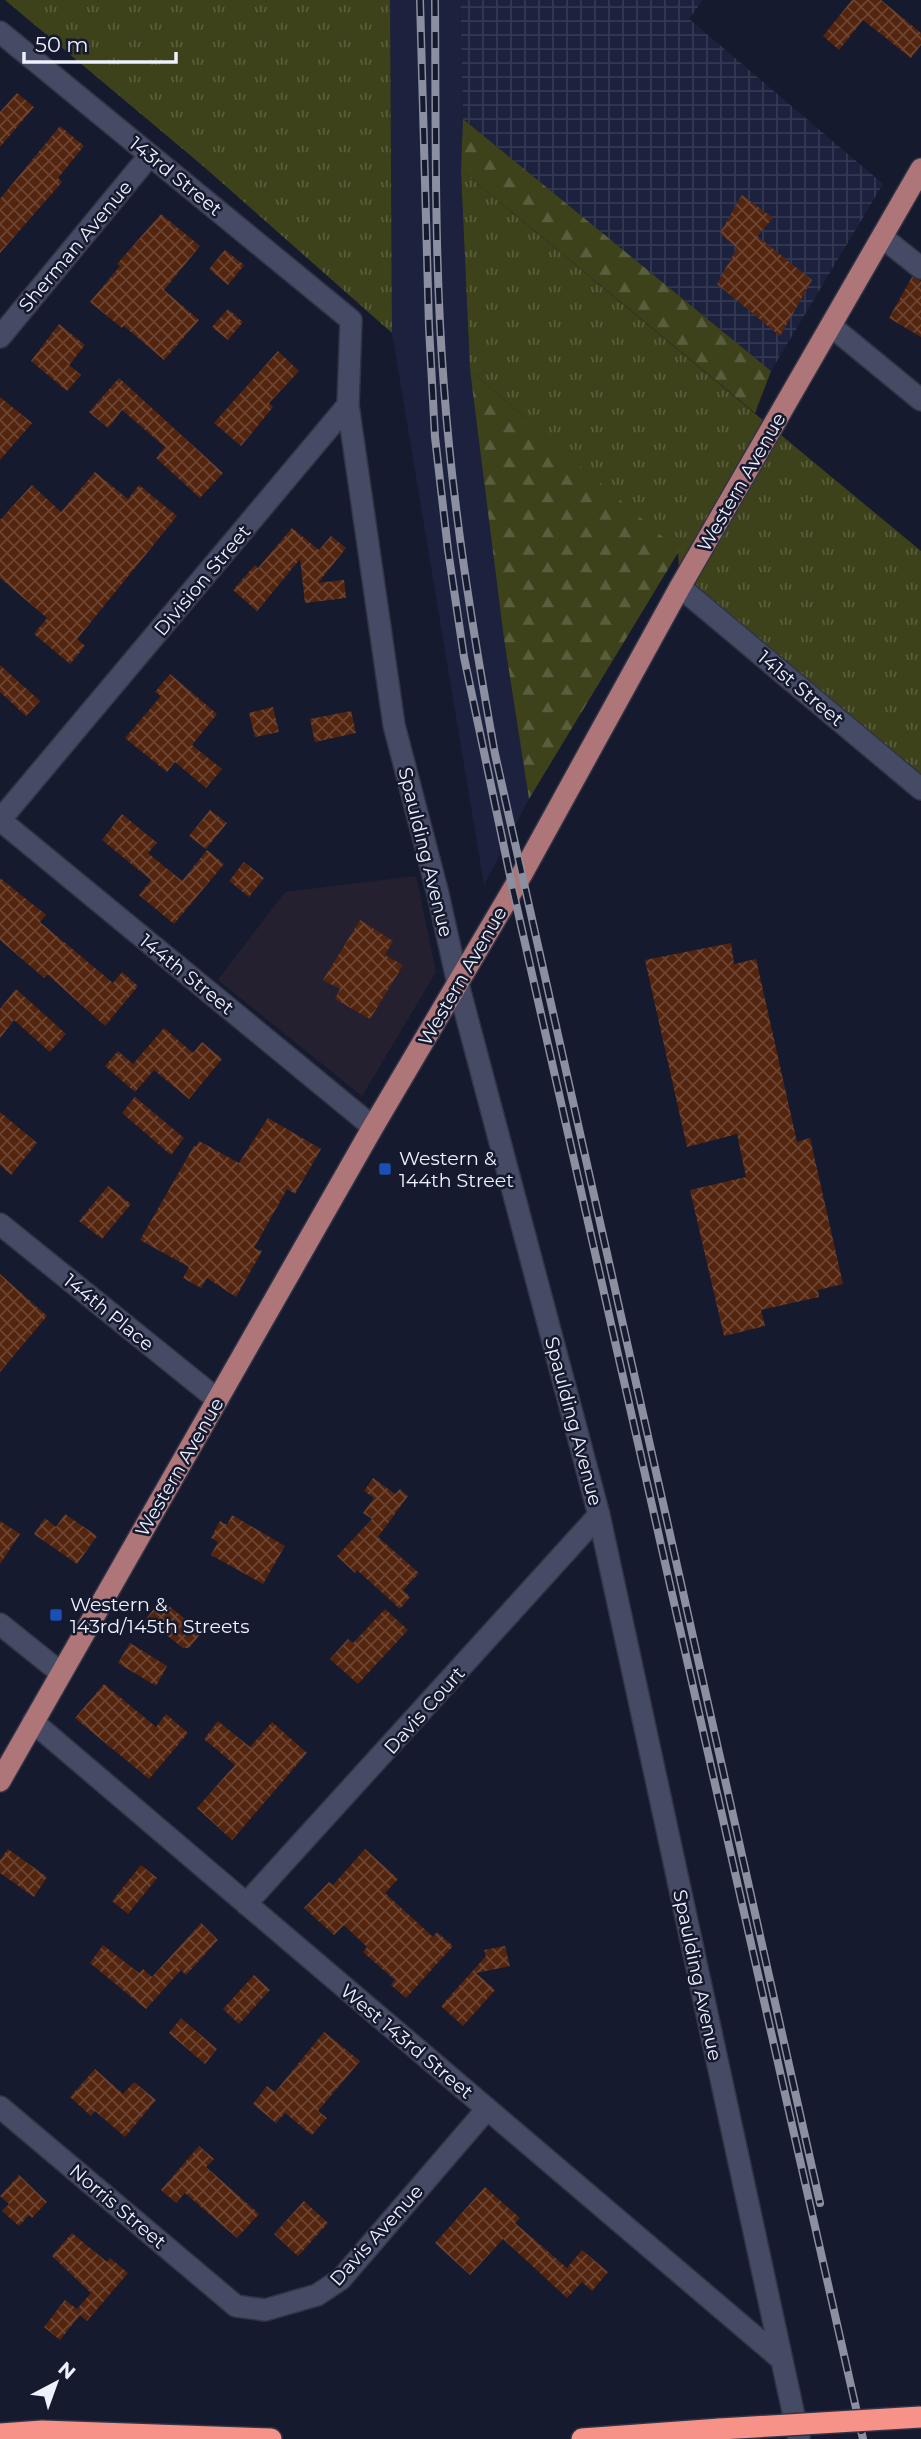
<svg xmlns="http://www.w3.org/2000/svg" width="921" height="2439" viewBox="0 0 921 2439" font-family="Montserrat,sans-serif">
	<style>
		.commercial { fill: #25202f }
		.industrial { fill: url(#industrial-grid) }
		.built { fill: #1c223d }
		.grass { fill: url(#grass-tufts) }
		.forest { fill: url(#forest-firs) }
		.building { fill: url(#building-cross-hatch) }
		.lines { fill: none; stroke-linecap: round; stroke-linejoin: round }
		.minor-casing { stroke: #323445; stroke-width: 24 }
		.major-casing { stroke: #323445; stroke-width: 24 }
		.highway-casing { stroke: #323445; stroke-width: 24 }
		.minor { stroke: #454b64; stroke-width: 21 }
		.major { stroke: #af767a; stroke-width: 21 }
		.highway { stroke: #f69288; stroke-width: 21 }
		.rail-casing { stroke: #8c8fa0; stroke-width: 8 }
		.rail { stroke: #161a2f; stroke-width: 5; stroke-dasharray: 16; stroke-linecap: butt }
		.highway-bridge-casing { stroke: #323445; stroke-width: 24; stroke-linecap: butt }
		.highway-bridge { stroke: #f69288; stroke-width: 21 }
		.transit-dot { fill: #1a4fb4; stroke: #161a2f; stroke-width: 2.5 }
		.labels { text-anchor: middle; stroke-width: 5; stroke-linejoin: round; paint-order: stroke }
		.street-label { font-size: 19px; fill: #eef1fe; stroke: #161a2f }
		.poi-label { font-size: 19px; fill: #eef1fe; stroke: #161a2f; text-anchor: start }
	</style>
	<defs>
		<pattern id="industrial-grid" width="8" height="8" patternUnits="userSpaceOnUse" patternTransform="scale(1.75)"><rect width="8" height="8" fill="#1c223d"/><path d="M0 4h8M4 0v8" fill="none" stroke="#323850"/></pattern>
		<pattern id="grass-tufts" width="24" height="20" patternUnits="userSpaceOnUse" patternTransform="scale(1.75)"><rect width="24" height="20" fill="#3d421b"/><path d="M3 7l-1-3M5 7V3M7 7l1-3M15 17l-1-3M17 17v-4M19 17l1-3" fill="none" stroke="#595e3d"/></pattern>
		<pattern id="forest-firs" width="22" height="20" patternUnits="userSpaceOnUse" patternTransform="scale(1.75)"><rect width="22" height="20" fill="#3d421b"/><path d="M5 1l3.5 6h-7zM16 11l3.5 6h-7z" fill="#595e3d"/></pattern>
		<pattern id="building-cross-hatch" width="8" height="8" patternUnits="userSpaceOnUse" patternTransform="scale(1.75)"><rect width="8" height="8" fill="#54250e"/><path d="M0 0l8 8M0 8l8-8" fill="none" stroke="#6d4532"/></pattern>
	</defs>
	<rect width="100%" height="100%" fill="#161a2f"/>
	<!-- commercial -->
	<path class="commercial" d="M416,876L436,972L362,1096L218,980L285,892Z"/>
	<!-- industrial -->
	<path class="industrial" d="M460,0H703L689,19L883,184L771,371L463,119Z"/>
	<!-- built -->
	<path class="built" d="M390,0H460L463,119L461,170L470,370L504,639L529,799L484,885L392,333Z"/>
	<!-- grass -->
	<path class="grass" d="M5,0H390L392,333L203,166Z
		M461,170L921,551V789L680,587L678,551L470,370Z"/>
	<!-- forest -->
	<path class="forest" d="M463,119L771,371L755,413L461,170Z
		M470,370L679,551L529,799L504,639Z"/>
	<!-- building -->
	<path class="building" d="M852,0H881L921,33V45L911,58L863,20L839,50L823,36Z
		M17,93L34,107L0,147V112Z
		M60,126L84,146L58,178L62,182L0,253V199Z
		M742,195L773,218L757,236L812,280L780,336L717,284L737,248L720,233Z
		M161,214L200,246L164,290L199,320L164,360L124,326L122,328L90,302L120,266L117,264Z
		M225,250L244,265L228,285L209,269Z
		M912,277L921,281V337L889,318Z
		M228,309L243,322L228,340L212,327Z
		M59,324L85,345L69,365L81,375L67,391L31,361Z
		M278,351L299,371L269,403L273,407L241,446L214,423Z
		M119,378L223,473L200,498L156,458L165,447L122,410L108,428L89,412Z
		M0,397L32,423L0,460Z
		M95,472L128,499L139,485L177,516L77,639L85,646L70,664L34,634L47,618L0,578V520L32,485L61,512Z
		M292,528L319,550L331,536L346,548L318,583L344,580L346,598L305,603L300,559L257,611L233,590L255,565L258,568Z
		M0,665L40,701L26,716L0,692Z
		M170,674L217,714L192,745L222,769L206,788L175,762L167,772L125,738L161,696L155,692Z
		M273,707L279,732L255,737L249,713Z
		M351,711L356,733L315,742L310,719Z
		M210,810L227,823L206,849L189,836Z
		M122,814L157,843L148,853L182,881L207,850L224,864L174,924L139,895L151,880L102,840Z
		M244,862L264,878L249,897L229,881Z
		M0,878L46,915L40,922L113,983L122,972L138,986L105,1026L47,974L44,978L0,940Z
		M360,920L393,941L385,955L403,965L370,1019L335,999L340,989L323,980Z
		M731,943L734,964L756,959L797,1142L810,1138L843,1284L818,1290L819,1297L761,1310L765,1326L724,1336L690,1190L746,1177L737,1134L687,1147L645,960Z
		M16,989L66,1034L50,1052L14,1020L0,1038V1009Z
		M164,1028L193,1053L202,1042L222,1059L189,1099L154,1070L135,1092L105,1066L118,1051L133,1064Z
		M135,1097L184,1138L171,1155L122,1113Z
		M0,1112L37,1143L11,1175L0,1165Z
		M268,1118L321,1149L295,1194L287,1189L254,1248L262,1251L236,1297L207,1278L201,1288L183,1278L189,1267L140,1240L194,1146L196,1147L199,1141L239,1163Z
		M108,1186L131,1204L102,1239L79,1221Z
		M0,1274L47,1316L0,1372Z
		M373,1478L395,1494L400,1489L408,1496L378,1537L419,1573L403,1590L410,1597L400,1609L357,1570L355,1573L337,1556L372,1519L363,1513L374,1498L364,1491Z
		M65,1514L97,1536L77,1564L34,1534L45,1518L56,1527Z
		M232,1515L285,1546L263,1584L211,1555L218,1542L211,1538L220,1521L227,1525Z
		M0,1521L20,1534L0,1564Z
		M161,1600L202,1632L189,1648H183L146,1619Z
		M385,1609L408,1630L358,1684L330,1659L348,1639L353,1643Z
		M130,1643L167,1666L156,1686L118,1663Z
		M104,1684L156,1727L166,1714L188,1733L149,1779L75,1718Z
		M218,1721L250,1747L272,1722L307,1753L232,1840L197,1808L235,1765L204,1739Z
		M8,1849L47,1877L34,1897L0,1873V1860Z
		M365,1849L398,1879L385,1893L433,1937L437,1932L453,1946L406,1998L391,1985L395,1980L363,1952L367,1947L344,1925L334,1935L304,1908L329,1882L333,1885Z
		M141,1865L157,1878L128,1914L112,1901Z
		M201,1923L218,1940L186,1975L181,1970L146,2009L90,1963L103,1945L139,1973L143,1969L152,1977Z
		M505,1946L510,1966L476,1973L495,1990L463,2026L441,2006L486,1956L484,1950Z
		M254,1975L270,1990L239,2024L223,2009Z
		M181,2018L217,2049L205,2064L169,2033Z
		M324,2032L360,2061L318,2111L327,2118L312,2135L285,2113L276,2123L253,2104L267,2086L275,2092Z
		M95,2069L123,2094L134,2082L156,2100L125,2137L95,2111L91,2116L70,2097Z
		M199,2146L214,2159L206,2167L259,2214L237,2238L185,2193L176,2203L161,2190Z
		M19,2175L47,2202L32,2218L29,2215L19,2226L2,2211L9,2204L0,2196Z
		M485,2187L520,2218L515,2223L567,2268L582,2250L608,2272L592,2291L582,2282L567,2298L503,2239L470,2275L435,2243Z
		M304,2201L328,2223L298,2256L274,2234Z
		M72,2233L107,2262L110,2258L128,2273L87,2321L80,2315L60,2340L44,2327L65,2300L77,2309L91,2293L52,2256Z"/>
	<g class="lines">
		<defs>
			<path id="minor" d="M0,32L351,320L348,405L0,820
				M882,237L921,268
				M831,326L921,400
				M0,337L150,155
				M348,405L394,725L438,894L458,984L599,1515L799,2439
				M680,587L921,789
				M0,820L373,1127
				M0,1224L218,1400
				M0,1624L61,1673
				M33,1722L781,2359
				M246,1904L599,1515
				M0,2107L236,2306L265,2310L317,2295L341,2279L487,2109"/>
			<path id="major" d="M0,1781L373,1127L522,874L680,587L921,169"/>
			<path id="highway" d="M0,2434L42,2431L271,2439
				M582,2439L720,2429"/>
		</defs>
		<!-- minor casing -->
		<use href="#minor" class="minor-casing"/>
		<!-- major casing -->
		<use href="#major" class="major-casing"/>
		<!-- highway casing -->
		<use href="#highway" class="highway-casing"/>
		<!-- minor -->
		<use href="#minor" class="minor"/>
		<!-- major -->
		<use href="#major" class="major"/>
		<!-- highway -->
		<use href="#highway" class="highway"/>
		<defs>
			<path id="rail" d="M420,0L429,327L435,437L448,550L464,657L513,890L863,2439
				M435,0C436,129 434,259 444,387C453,511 473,632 495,754L820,2203"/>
		</defs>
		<!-- rail casing -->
		<use href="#rail" class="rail-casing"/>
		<!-- rail -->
		<use href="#rail" class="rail"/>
		<defs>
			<path id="highway-bridge" d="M720,2429L921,2417"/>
		</defs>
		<!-- highway-bridge casing -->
		<use href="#highway-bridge" class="highway-bridge-casing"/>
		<!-- highway-bridge -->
		<use href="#highway-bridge" class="highway-bridge"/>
	</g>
	<!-- markers -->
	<g class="transit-dot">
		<rect x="378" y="1162" width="14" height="14" rx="3.5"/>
		<rect x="49" y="1608" width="14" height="14" rx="3.5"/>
	</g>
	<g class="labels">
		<!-- street labels -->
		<g class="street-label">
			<text transform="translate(176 176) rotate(39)" y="7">143rd Street</text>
			<text transform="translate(75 246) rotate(-50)" y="7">Sherman Avenue</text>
			<text transform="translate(741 482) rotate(-60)" y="7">Western Avenue</text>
			<text transform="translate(202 580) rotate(-50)" y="7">Division Street</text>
			<text transform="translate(801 688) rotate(40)" y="7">141st Street</text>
			<text transform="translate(426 852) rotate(76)" y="7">Spaulding Avenue</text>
			<text transform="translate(187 974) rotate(39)" y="7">144th Street</text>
			<text transform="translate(462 976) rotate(-60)" y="7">Western Avenue</text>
			<text transform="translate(109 1312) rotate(39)" y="7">144th Place</text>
			<text transform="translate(574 1421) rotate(75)" y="7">Spaulding Avenue</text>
			<text transform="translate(179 1467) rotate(-60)" y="7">Western Avenue</text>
			<text transform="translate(424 1710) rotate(-48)" y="7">Davis Court</text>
			<text transform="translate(698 1975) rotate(78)" y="7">Spaulding Avenue</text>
			<text transform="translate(407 2041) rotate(40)" y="7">West 143rd Street</text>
			<text transform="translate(118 2206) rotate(40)" y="7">Norris Street</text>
			<text transform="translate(376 2235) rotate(-48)" y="7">Davis Avenue</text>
		</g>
		<!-- poi labels -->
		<g class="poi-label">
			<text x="399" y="1165">Western &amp;<tspan x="399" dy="22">144th Street</tspan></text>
			<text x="70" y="1611">Western &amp;<tspan x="70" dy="22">143rd/145th Streets</tspan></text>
		</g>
	</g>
	<!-- north arrow -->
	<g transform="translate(56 2383) rotate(41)" stroke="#161a2f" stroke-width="5" paint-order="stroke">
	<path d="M0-5L12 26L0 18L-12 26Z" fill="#eef1fe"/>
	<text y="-10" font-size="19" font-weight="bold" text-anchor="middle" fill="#eef1fe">N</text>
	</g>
	<!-- scale -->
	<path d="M24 52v10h152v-10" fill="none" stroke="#eef1fe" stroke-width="3.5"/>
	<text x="35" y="52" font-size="21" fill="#eef1fe" stroke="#161a2f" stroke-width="5" paint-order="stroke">50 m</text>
</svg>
